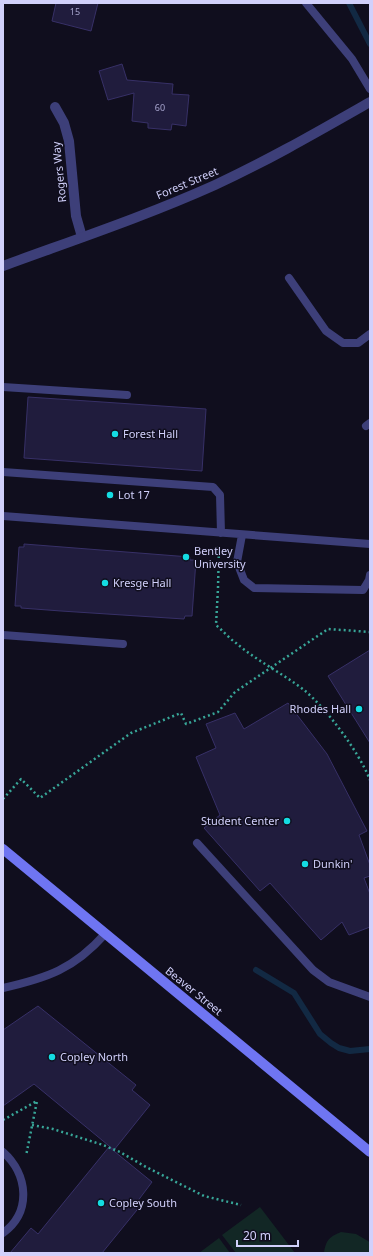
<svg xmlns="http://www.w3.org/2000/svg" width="373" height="1256" viewBox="0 0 373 1256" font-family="'Noto Sans',sans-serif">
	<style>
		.green { fill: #122725 }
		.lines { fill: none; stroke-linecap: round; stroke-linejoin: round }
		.stream { stroke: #122943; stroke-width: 6 }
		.building { fill: #201c3d; stroke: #373067 }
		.path { stroke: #38a698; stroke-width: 2.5; stroke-dasharray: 2 3; stroke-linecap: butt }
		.service { stroke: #3d3f79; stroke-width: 8 }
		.minor { stroke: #3d3f79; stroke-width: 10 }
		.tertiary { stroke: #3d3f79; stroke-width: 10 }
		.secondary { stroke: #6f75f2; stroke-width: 10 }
		.poi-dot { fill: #14dce2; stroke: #100e1e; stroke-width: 1.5 }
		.labels { text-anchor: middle; stroke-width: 3; stroke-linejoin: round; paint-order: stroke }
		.number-label { font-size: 9px; fill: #a5a3cc }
		.street-label { font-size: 11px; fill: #d1d0fb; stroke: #100e1e }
		.poi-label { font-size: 11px; fill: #d1d0fb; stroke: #100e1e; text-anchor: start }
	</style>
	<rect width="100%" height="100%" fill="#100e1e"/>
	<!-- green -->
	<path class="green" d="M260,1207L295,1253H236L222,1235Z
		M341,1232L356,1234L368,1241L370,1243V1253H324C326,1240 329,1237 341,1232Z
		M219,1238L230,1253H199Z"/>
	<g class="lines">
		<!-- stream -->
		<path class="stream" d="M349,3L370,44
			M256,970L294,993L320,1034L331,1043L339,1048L350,1051L370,1049"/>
	</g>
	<!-- building -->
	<path class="building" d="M56,3H98L91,31L52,21Z
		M122,64L127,80L173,84L172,94L189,95L186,126L172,124L171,130L148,128V123L132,121L134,93L108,100L99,71Z
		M28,397L206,409L202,471L24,458Z
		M24,544L190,557V560H196L192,616H185L184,619L61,611L21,608V606H15L19,547H24Z
		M370,650V743L328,676Z
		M288,703L327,754L367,831L359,835L370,865V876L364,878L370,894V927L349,935L342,922L321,940L270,883L260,891L204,828L220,815L196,757L216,748L206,724L235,713L244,729Z
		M38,1006L136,1085L132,1090L150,1105L114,1150L34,1084L3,1106V1030Z
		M109,1147L152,1182L137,1202L141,1205L102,1253H10L31,1228L38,1234Z"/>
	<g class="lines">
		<!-- path -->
		<path class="path" d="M219,546L218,588L216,625C223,631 229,638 236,643C257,661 282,673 304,690C327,709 359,752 370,780
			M3,799L21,779L40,798L131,733L181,713L186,724L218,712L235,692L328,629L370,632
			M3,1120L37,1101L26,1156
			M32,1125L53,1129L103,1145L120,1152L146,1167L204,1196L241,1205"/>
		<!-- service -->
		<path class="service" d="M306,3L352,59L370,89
			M289,278L326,331L343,343H358L370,334
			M3,387L127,395
			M366,426L370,423
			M3,472L213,487L220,495L221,533
			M3,516L370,544
			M242,535L237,562L244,580L254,588L363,590L369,580L370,575
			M3,635L123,644
			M197,843L313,970L329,982L370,997
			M3,988C47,978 74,969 105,934
			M3,1152C28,1174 32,1212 3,1233"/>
		<!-- minor -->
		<path class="minor" d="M55,107L64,123L69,141L76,216L82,237"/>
		<!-- tertiary -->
		<path class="tertiary" d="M3,266C74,240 146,216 215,185C269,160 319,131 370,102"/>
		<!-- secondary -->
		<path class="secondary" d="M3,849L370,1152"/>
	</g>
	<!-- markers -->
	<g class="poi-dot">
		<circle cx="115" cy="434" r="4"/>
		<circle cx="110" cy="495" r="4"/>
		<circle cx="186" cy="557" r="4"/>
		<circle cx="105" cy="583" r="4"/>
		<circle cx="359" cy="709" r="4"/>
		<circle cx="287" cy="821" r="4"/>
		<circle cx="305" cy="864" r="4"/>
		<circle cx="52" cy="1057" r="4"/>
		<circle cx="101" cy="1203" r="4"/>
	</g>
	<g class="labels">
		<!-- number labels -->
		<g class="number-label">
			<text x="75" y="15">15</text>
			<text x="160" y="111">60</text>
		</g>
		<!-- street labels -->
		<g class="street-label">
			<text transform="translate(59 172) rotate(-96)" y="4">Rogers Way</text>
			<text transform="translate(187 183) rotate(-23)" y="4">Forest Street</text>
			<text transform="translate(194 991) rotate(39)" y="4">Beaver Street</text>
		</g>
		<!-- poi labels -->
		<g class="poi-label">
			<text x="123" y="438">Forest Hall</text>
			<text x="118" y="499">Lot 17</text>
			<text x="194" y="555">Bentley<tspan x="194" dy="13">University</tspan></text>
			<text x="113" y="587">Kresge Hall</text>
			<text x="351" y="713" text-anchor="end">Rhodes Hall</text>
			<text x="279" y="825" text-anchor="end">Student Center</text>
			<text x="313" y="868">Dunkin'</text>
			<text x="60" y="1061">Copley North</text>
			<text x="109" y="1207">Copley South</text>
		</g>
	</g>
	<!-- border -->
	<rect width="373" height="1256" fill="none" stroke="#d1d0fb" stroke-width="8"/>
	<!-- scale -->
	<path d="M237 1240v6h61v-6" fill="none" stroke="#d1d0fb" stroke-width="2"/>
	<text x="243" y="1240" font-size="12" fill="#d1d0fb" stroke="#100e1e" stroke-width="3" paint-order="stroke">20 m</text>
</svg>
